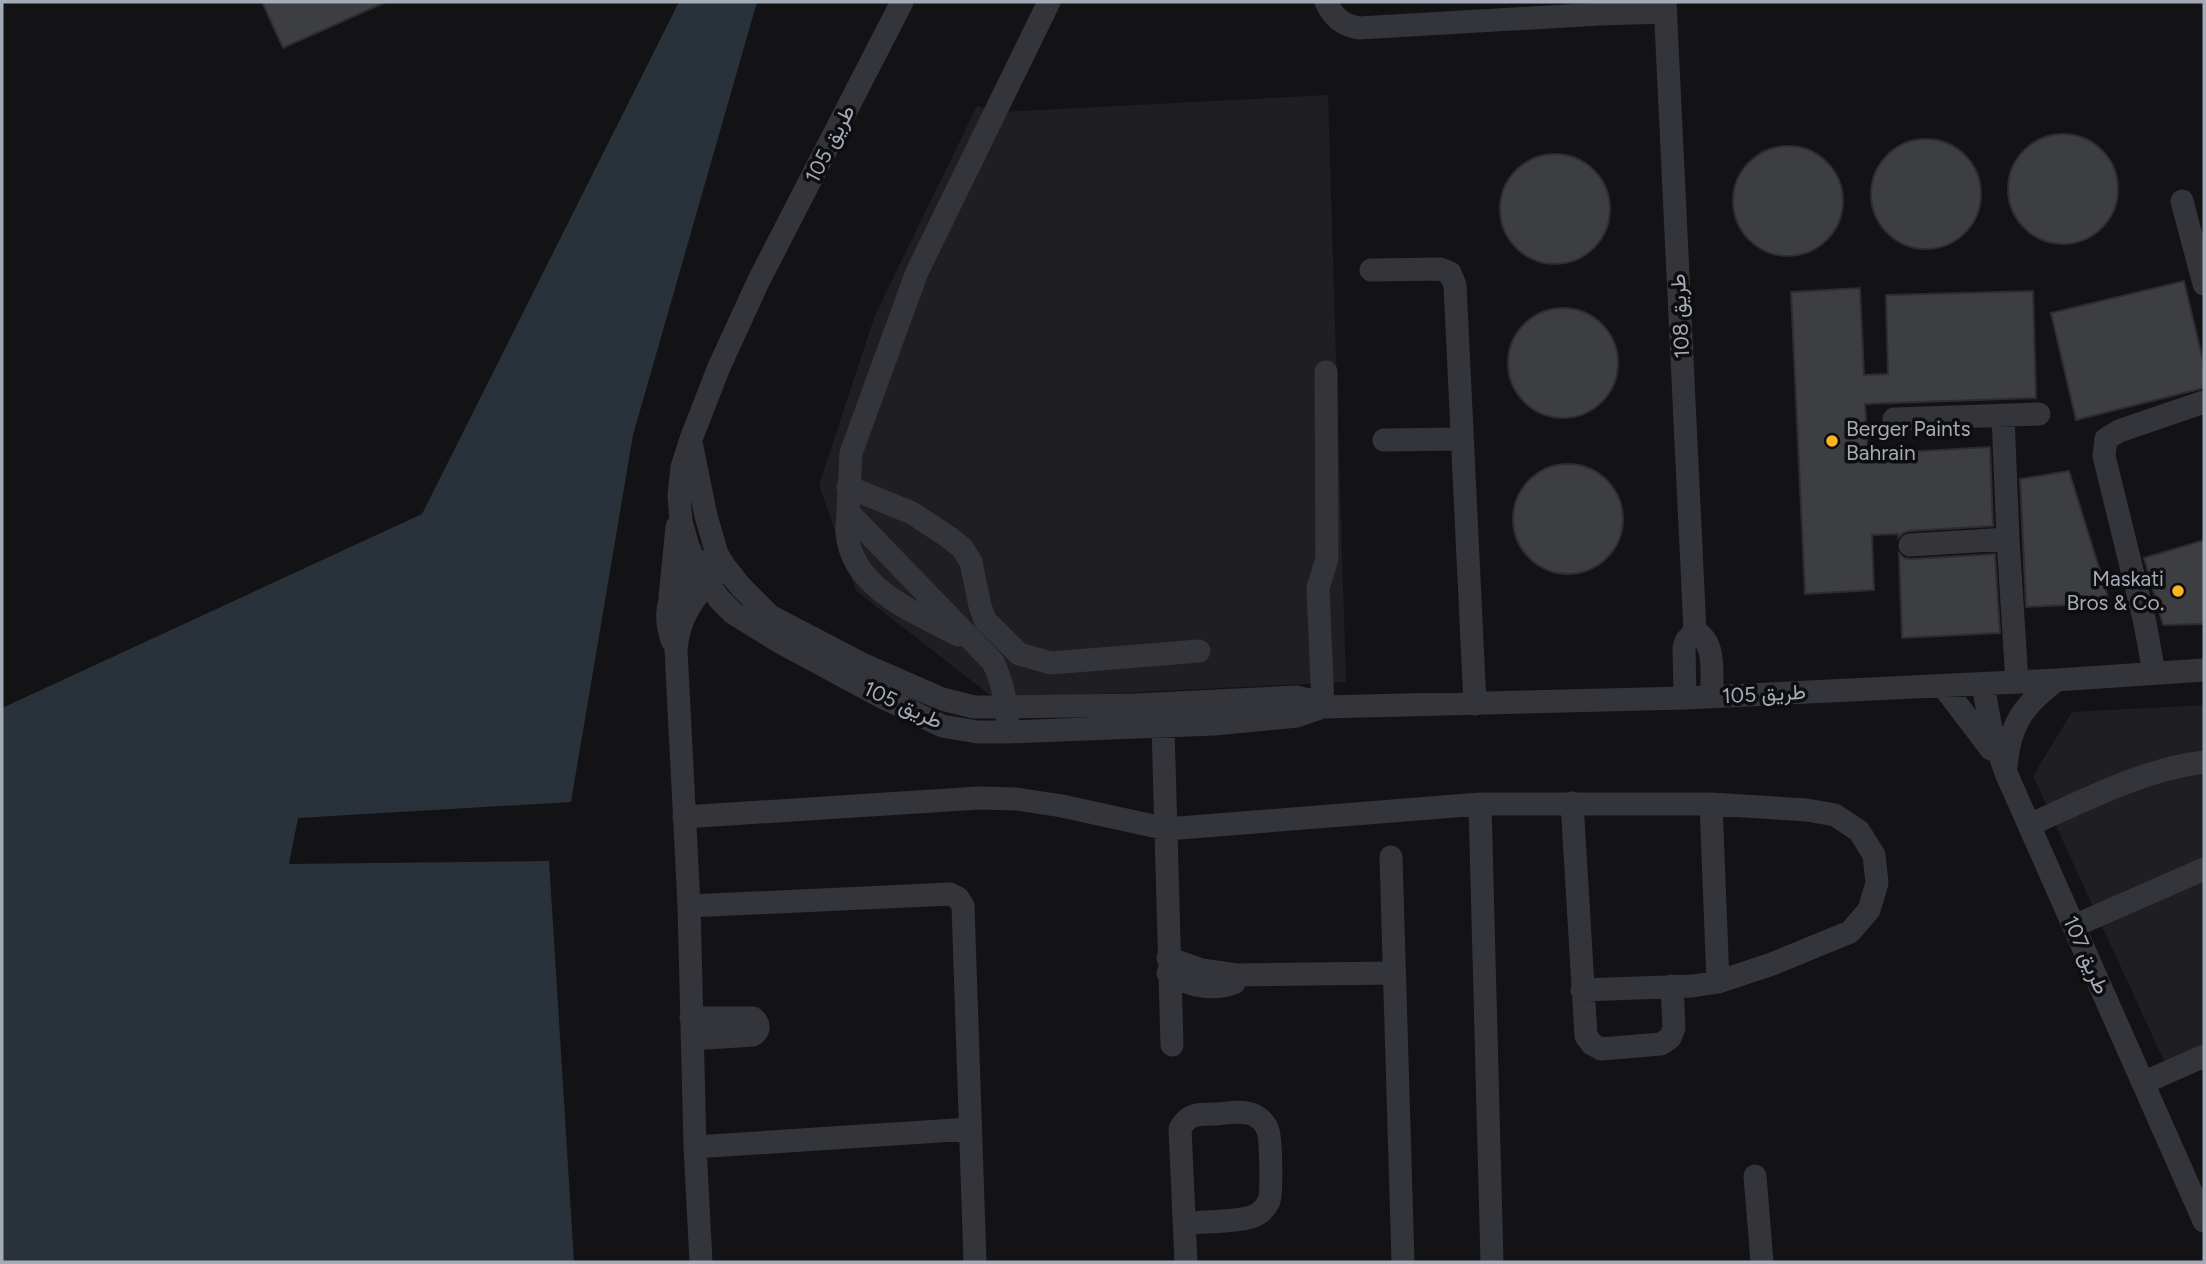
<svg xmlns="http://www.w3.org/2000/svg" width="2206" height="1264" viewBox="0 0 2206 1264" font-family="Figtree,Vazirmatn,sans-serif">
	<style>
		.built { fill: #1f1f22 }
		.water { fill: #29323a }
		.building { fill: #3d3e42; stroke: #2d2d31; stroke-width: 2 }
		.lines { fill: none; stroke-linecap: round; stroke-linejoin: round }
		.minor { stroke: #34353a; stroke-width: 23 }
		.poi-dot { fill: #fdb423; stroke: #0e0e10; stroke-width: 2.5 }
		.labels { text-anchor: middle; stroke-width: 7; stroke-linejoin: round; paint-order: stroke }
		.street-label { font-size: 21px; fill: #a4aab6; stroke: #0e0e10 }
		.poi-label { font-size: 21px; fill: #a4aab6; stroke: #0e0e10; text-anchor: start }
	</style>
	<rect width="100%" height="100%" fill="#131315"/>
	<!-- built -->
	<path class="built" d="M1328,95L1346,682L995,699L856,591L819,485L875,315L977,106L1001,112Z
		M2204,705V1059L2170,1074L2033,776L2072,712Z"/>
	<!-- water -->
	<path class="water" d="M679,2H757L633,435L571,802L298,818L289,864L549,861L574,1262H2V708L422,514Z"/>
	<!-- building -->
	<path class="building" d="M262,2H386L283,48Z
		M2008 189a55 55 0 1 1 110 0a55 55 0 1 1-110 0Z
		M1871 194a55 55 0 1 1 110 0a55 55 0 1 1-110 0Z
		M1733 201a55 55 0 1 1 110 0a55 55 0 1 1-110 0Z
		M1500 209a55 55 0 1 1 110 0a55 55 0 1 1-110 0Z
		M2184,281L2204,365V388L2076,420L2051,313Z
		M1860,288L1864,375L1888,374L1886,295L2033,291L2036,398L1865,404L1868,454L1990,447L1993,526L1909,531L1903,533L1898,538V534L1872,535L1874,590L1805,594L1791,292Z
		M1508 363a55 55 0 1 1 110 0a55 55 0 1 1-110 0Z
		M1513 519a55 55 0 1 1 110 0a55 55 0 1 1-110 0Z
		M2069,471L2110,603L2026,607L2020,479Z
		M2204,540V624L2163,625L2144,558Z
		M1899,553L1904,558L1911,559L1995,554L2000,633L1902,638Z"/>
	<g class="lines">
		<!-- minor -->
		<path class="minor" d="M902,2L758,282L719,367L691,439L682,467L679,496L681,521L688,546L698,569L720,600L733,613L780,642L884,698L942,726L978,732H1008L1214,724L1297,716L1323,707L1685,698L2057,680L2204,670
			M1326,2C1333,17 1342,25 1359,28L1600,14L1666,12
			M1665,2L1695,631L1686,641L1684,648L1685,698
			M2182,201L2204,284
			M1371,270L1440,269L1450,273L1455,285L1475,704
			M2003,416L2008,539L2017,682
			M1894,419L2039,414
			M1384,440L1461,439
			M692,447L706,516L717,554L725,567L741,587L770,616L862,664L942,699L974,707H1007L1135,705L1296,697L1309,700L1323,707
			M848,487L912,513L950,538L963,549L971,562L980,606L985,620L1019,654L1051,663L1199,651
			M848,512C848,519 846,527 847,534C853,590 916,612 958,635
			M1910,545L2008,539
			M670,597L677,527
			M1695,631C1717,643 1711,674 1712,696
			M672,640C658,598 678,584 709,560
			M2154,673L2145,623L2104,456L2106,439L2119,431L2204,402
			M1983,684L1991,729L2006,773L2204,1221
			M1943,686L1991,749
			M1323,707L1318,588L1327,559L1326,372
			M1163,727L1172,1045
			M1008,732C1007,707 1004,685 993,662L848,512L851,453L917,272L1049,2
			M2006,766C2010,724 2023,705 2057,680
			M1572,803L1586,1036L1592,1044L1601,1049L1661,1044L1670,1038L1674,1028L1672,986
			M1480,804L1492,1262
			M1711,804L1718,982
			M684,817L979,798L1017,799L1062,806L1167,829L1480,804H1711L1807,810L1835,815L1859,831L1874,855L1877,883L1869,910L1850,932L1772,964L1718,982L1693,986L1582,990
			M2029,825C2086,800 2141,770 2204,762
			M1391,857L1403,1262
			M689,906L950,894L958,898L963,906L975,1262
			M2074,926L2204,869
			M1168,958L1202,970L1237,975L1394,973
			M1168,973C1189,986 1211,991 1234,983
			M691,1018H753C760,1024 760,1030 753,1035L692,1039
			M2143,1083L2204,1056
			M695,1147L970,1129
			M1755,1176L1762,1262
			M1184,1223C1202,1222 1239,1222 1254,1216C1261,1213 1266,1207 1269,1201C1272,1192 1271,1140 1268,1131C1266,1124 1260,1118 1254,1115C1243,1110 1228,1113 1216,1114C1199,1114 1188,1113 1180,1129L1186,1262
			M701,1262L695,1147L689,906L676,649C679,616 694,596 717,574"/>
	</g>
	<!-- markers -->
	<g class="poi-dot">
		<circle cx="1832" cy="441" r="7"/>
		<circle cx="2178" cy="591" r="7"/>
	</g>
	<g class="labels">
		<!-- street labels -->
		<g class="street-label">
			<text transform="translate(830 144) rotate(-63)" y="7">طريق 105</text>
			<text transform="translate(1680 316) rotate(-93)" y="7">طريق 108</text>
			<text transform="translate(1764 694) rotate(-3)" y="7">طريق 105</text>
			<text transform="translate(903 705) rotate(25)" y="7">طريق 105</text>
			<text transform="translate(2086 955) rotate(66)" y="7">طريق 107</text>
		</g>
		<!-- poi labels -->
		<g class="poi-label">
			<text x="1846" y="436">Berger Paints<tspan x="1846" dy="24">Bahrain</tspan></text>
			<text x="2164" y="586" text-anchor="end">Maskati<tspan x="2164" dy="24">Bros &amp; Co.</tspan></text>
		</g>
	</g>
	<!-- border -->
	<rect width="2206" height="1264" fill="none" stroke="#a4aab6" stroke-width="7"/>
</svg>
